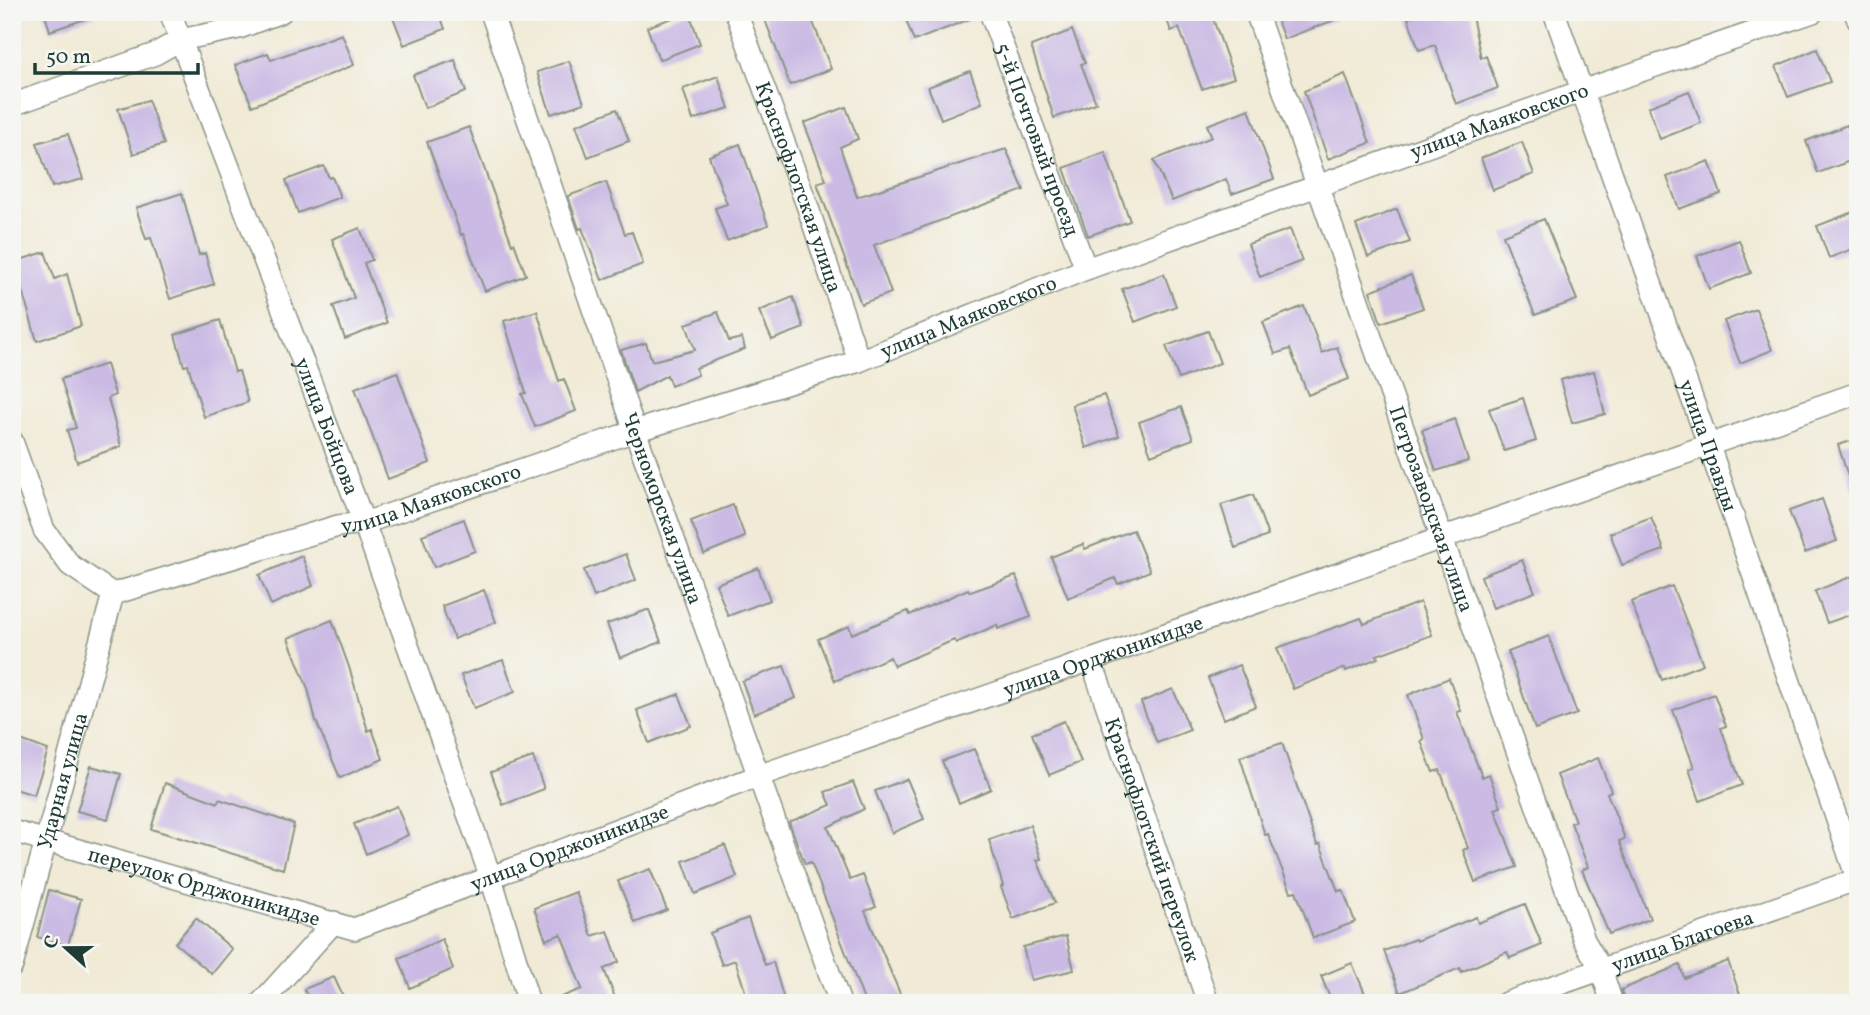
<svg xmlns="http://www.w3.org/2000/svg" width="1870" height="1015" viewBox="0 0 1870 1015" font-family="Vollkorn,serif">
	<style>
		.building { fill: #cabae4 }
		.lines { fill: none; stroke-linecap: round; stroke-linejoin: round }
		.minor-casing { stroke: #889485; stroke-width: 24 }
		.minor { stroke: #fff; stroke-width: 21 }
		.labels { text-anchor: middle; stroke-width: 5; stroke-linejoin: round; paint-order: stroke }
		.street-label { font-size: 21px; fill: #1f3d34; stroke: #f6f6f2 }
	</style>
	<rect width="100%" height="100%" fill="#f6f6f2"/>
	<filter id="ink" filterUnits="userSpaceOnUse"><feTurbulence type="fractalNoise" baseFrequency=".0143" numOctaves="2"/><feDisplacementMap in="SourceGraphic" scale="14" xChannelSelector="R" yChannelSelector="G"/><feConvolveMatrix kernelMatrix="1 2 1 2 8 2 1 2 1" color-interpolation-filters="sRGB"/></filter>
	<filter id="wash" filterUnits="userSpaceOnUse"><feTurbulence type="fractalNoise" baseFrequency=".00686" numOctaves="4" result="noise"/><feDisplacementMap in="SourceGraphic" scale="28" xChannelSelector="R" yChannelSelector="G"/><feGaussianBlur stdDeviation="1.57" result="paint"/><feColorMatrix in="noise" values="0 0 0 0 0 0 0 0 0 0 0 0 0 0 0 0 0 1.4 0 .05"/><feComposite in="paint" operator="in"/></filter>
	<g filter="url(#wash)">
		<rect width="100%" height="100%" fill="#f1ead6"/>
		<g id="blocks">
			<!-- building -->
			<path class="building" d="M44,12H96L97,15L50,31Z
				M391,12H439L445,29L404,45Z
				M689,12L700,44L659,60L647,27Z
				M762,12H809L831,69L790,85Z
				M903,12H977L978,16L914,41Z
				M1164,12H1215L1212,16L1234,78L1202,89L1179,28L1171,31Z
				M1274,12H1350L1351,14L1284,39Z
				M1426,12H1471L1481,58L1486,56L1498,88L1456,104L1435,45L1419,50L1408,18Z
				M1072,30L1085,63L1081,64L1096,103L1054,118L1031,46Z
				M342,34L354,65L252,106L235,65L268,53L271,60Z
				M1817,49L1830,82L1788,97L1776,66Z
				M455,60L466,92L425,108L413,75Z
				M569,61L584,103L551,114L537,72Z
				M970,71L982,103L941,119L928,87Z
				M1345,74L1370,143L1328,159L1304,91Z
				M718,76L729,108L693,120L683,89Z
				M1689,91L1701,123L1660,139L1648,107Z
				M148,100L164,144L133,154L118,109Z
				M846,107L858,139L840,147L857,197L1006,149L1024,190L874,245L891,293L861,304L817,183L826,180L804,123Z
				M617,109L629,141L588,157L576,125Z
				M1249,109L1274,179L1232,194L1226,179L1172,201L1154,160L1212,137L1207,125Z
				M1847,125L1858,152V158L1818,173L1806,141Z
				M469,127L512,244L514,243L526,275L485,291L463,234L461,235L427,142Z
				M68,134L83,179L52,187L37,143Z
				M1522,142L1534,174L1493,190L1481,158Z
				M740,144L768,225L727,241L715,208L727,204L709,156Z
				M1105,152L1130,221L1088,236L1064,168Z
				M1709,161L1721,194L1679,209L1667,177Z
				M324,166L329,178L332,177L340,197L298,213L286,180Z
				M606,182L625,234L632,232L643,264L602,280L582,228L579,229L568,196Z
				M182,193L199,255L205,253L214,284L170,299L151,238L146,239L136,208Z
				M1397,209L1410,242L1368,257L1356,225Z
				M1858,210V247L1829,258L1817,226Z
				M1544,219L1577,300L1535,315L1503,235Z
				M360,228L372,260L364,263L387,323L345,339L333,306L354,298L332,239Z
				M1290,229L1302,261L1260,277L1248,244Z
				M1739,240L1751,273L1709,289L1697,256Z
				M45,252L55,279L67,274L81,326L37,341L14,262Z
				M1164,274L1176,306L1135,322L1122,289Z
				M1411,275L1423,308L1381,323L1370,291Z
				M793,297L804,328L772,340L759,311Z
				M1304,306L1322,353L1337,347L1349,379L1308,395L1290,349L1275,354L1263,322Z
				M1756,309L1772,350L1740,363L1724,321Z
				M537,311L559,381L564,379L576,411L535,427L522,394L526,393L504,321Z
				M718,312L729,341L742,338L745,349L696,368L698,375L671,386L667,375L635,392L621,350L646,343L652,361L695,350L686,324Z
				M220,320L235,372L239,371L248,402L204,417L188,365L184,366L175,335Z
				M1208,331L1220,363L1179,379L1166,346Z
				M106,364L115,395L108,398L121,446L77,462L67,430L76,428L61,379Z
				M1594,371L1605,414L1572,423L1560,380Z
				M397,372L430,463L388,479L355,388Z
				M1104,395L1119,436L1086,448L1072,405Z
				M1523,398L1536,441L1504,451L1489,409Z
				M1181,407L1193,439L1151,455L1139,422Z
				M1455,419L1468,461L1436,471L1422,430Z
				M1858,439V495H1854L1838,445Z
				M1253,495L1268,536L1235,548L1221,505Z
				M1822,499L1837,541L1805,553L1789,511Z
				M733,505L745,537L704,554L691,521Z
				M1651,517L1664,550L1622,565L1610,533Z
				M464,519L475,551L434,567L422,535Z
				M1133,530L1150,571L1118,584L1115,578L1068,598L1051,557L1083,544L1085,549Z
				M626,554L636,580L594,597L584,570Z
				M302,556L313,586L271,605L259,575Z
				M1522,560L1535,592L1493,608L1481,576Z
				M758,568L770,600L728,616L716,584Z
				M1858,574V612L1827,623L1815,591Z
				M1016,576L1031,617L998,629L997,625L956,643L954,640L894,666L890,657L835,681L818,639L849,626L852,634L908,611L910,615L968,589L970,592Z
				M1672,586L1703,664L1662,680L1631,602Z
				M484,590L496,622L454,639L442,606Z
				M1420,602L1432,635L1377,655L1378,658L1346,671L1345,668L1293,689L1277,648L1361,618L1364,624Z
				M647,610H649L661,642L620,658L607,624Z
				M332,620L349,667L368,731L372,729L383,759L340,778L316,721L308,689L288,638Z
				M1549,636L1577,714L1535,729L1508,652Z
				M503,660L515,692L474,708L461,675Z
				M1239,665L1256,706L1224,719L1208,678Z
				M784,666L796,698L754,714L742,681Z
				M1449,678L1461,711L1457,712L1482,777L1489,774L1501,807L1495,809L1517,867L1475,882L1463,850L1468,848L1440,770L1433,772L1421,741L1424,739L1408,695Z
				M1173,689L1190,730L1157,743L1141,702Z
				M679,694L691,726L649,743L637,710Z
				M1714,694L1726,726L1721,728L1742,785L1700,801L1689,769L1694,767L1673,710Z
				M1064,721L1081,762L1049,775L1032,734Z
				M18,739L48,750L34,795L12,788V755Z
				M1282,743L1317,845L1320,844L1338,891L1343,890L1355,922L1313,938L1296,891L1291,892L1268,834L1265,835L1240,757Z
				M974,749L991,789L959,803L942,761Z
				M533,757L544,789L503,805L491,772Z
				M1598,758L1611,791L1607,793L1625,839L1619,841L1650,919L1609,934L1582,870L1588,867L1571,823L1575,821L1557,775Z
				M91,766L121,774L108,819L77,811Z
				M907,779L924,819L892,833L875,791Z
				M853,782L864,809L828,827L850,880L863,875L876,907L865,911L904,1003H865L811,862L805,864L789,822L831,805L825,792Z
				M165,783L218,803L219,799L294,824L283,869L151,829Z
				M397,806L408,835L366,854L354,824Z
				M1030,825L1041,859L1037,860L1055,903L1013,919L1001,887L1003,886L989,840Z
				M725,845L737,877L695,894L683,861Z
				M650,869L667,910L635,923L618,881Z
				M49,890L81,899L68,945L37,937Z
				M576,892L592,936L608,931L619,962L604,969L617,1003H551V1001L582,989L561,934L546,940L534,908Z
				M1525,904L1542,945L1510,958L1507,952L1461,972L1460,968L1400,993L1384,951L1415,939L1416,941L1476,917L1478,923Z
				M196,918L232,949L212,974L175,943Z
				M748,918L765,965L773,962L785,1003H749L735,960L722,965L710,933Z
				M1066,936L1074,970L1031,980L1023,947Z
				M442,939L453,969L410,988L399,958Z
				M1728,961L1743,1003H1625L1621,990L1658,974L1680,965L1684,978Z
				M1352,963L1369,1003H1332L1321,976Z
				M334,977L346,1003H310L304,989Z"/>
		</g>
	</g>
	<g filter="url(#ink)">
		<use href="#blocks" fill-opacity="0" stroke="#889485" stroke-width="2"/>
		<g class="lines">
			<defs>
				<g id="minor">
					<path id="s1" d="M170,12L364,523L491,878L529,1003"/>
					<path id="s2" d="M491,12L635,431L840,1003"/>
					<path id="s3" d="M736,12L807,205L859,361"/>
					<path id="s4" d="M990,12L1086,269"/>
					<path id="s5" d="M1256,12L1584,940L1601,969L1612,1003"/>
					<path id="s6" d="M1554,12L1709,446L1858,881"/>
					<path d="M1855,12L1858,20"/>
					<path d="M12,105L155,54L180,40L239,28L281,12"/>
					<path d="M12,441L44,530L70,565L113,594"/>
					<path id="s7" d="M113,594L338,526L364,523L635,431L859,361L1086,269L1582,91L1813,12"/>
					<path id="s8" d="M1097,677L1208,1003"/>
					<path id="s9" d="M12,831L354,929L758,776L1858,393"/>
					<path id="s10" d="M12,966L113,594"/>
					<path d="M261,1003L334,922"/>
					<path id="s11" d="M1506,1003L1858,879"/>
				</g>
			</defs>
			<!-- minor casing -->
			<use href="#minor" class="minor-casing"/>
			<!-- minor -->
			<use href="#minor" class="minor"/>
		</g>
	</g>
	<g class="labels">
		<!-- street labels -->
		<g class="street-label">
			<text dy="7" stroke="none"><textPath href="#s7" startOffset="1466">улица Маяковского</textPath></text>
			<text dy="7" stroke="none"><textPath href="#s4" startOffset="136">5-й Почтовый проезд</textPath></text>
			<text dy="7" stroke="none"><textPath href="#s3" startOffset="186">Краснофлотская улица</textPath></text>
			<text dy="7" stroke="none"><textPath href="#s7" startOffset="900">улица Маяковского</textPath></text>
			<text dy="7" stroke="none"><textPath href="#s1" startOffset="443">улица Бойцова</textPath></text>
			<text dy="7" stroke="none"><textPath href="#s6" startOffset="460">улица Правды</textPath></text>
			<text dy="7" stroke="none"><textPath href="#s7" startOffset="332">улица Маяковского</textPath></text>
			<text dy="7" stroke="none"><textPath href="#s2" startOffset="525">Черноморская улица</textPath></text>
			<text dy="7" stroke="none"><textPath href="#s5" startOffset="527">Петрозаводская улица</textPath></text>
			<text dy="7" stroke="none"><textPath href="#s9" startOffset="1153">улица Орджоникидзе</textPath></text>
			<text dy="7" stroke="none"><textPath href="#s10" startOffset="192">Ударная улица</textPath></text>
			<text dy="7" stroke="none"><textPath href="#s8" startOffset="172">Краснофлотский переулок</textPath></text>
			<text dy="7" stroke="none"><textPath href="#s9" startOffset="586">улица Орджоникидзе</textPath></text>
			<text dy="7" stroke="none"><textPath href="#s9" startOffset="200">переулок Орджоникидзе</textPath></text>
			<text dy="7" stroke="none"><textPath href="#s11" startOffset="187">улица Благоева</textPath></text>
		</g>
	</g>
	<!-- margin -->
	<rect width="1870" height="1015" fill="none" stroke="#f6f6f2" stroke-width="42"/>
	<!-- north arrow -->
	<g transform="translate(66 948) rotate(291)" stroke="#f6f6f2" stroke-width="5" paint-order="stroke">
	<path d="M0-5L12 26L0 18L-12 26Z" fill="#1f3d34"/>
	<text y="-10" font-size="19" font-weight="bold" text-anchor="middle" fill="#1f3d34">С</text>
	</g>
	<!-- scale -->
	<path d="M35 63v10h163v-10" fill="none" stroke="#1f3d34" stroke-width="3.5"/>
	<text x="46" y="63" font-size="21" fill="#1f3d34" stroke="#f6f6f2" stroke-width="5" paint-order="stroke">50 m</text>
</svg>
